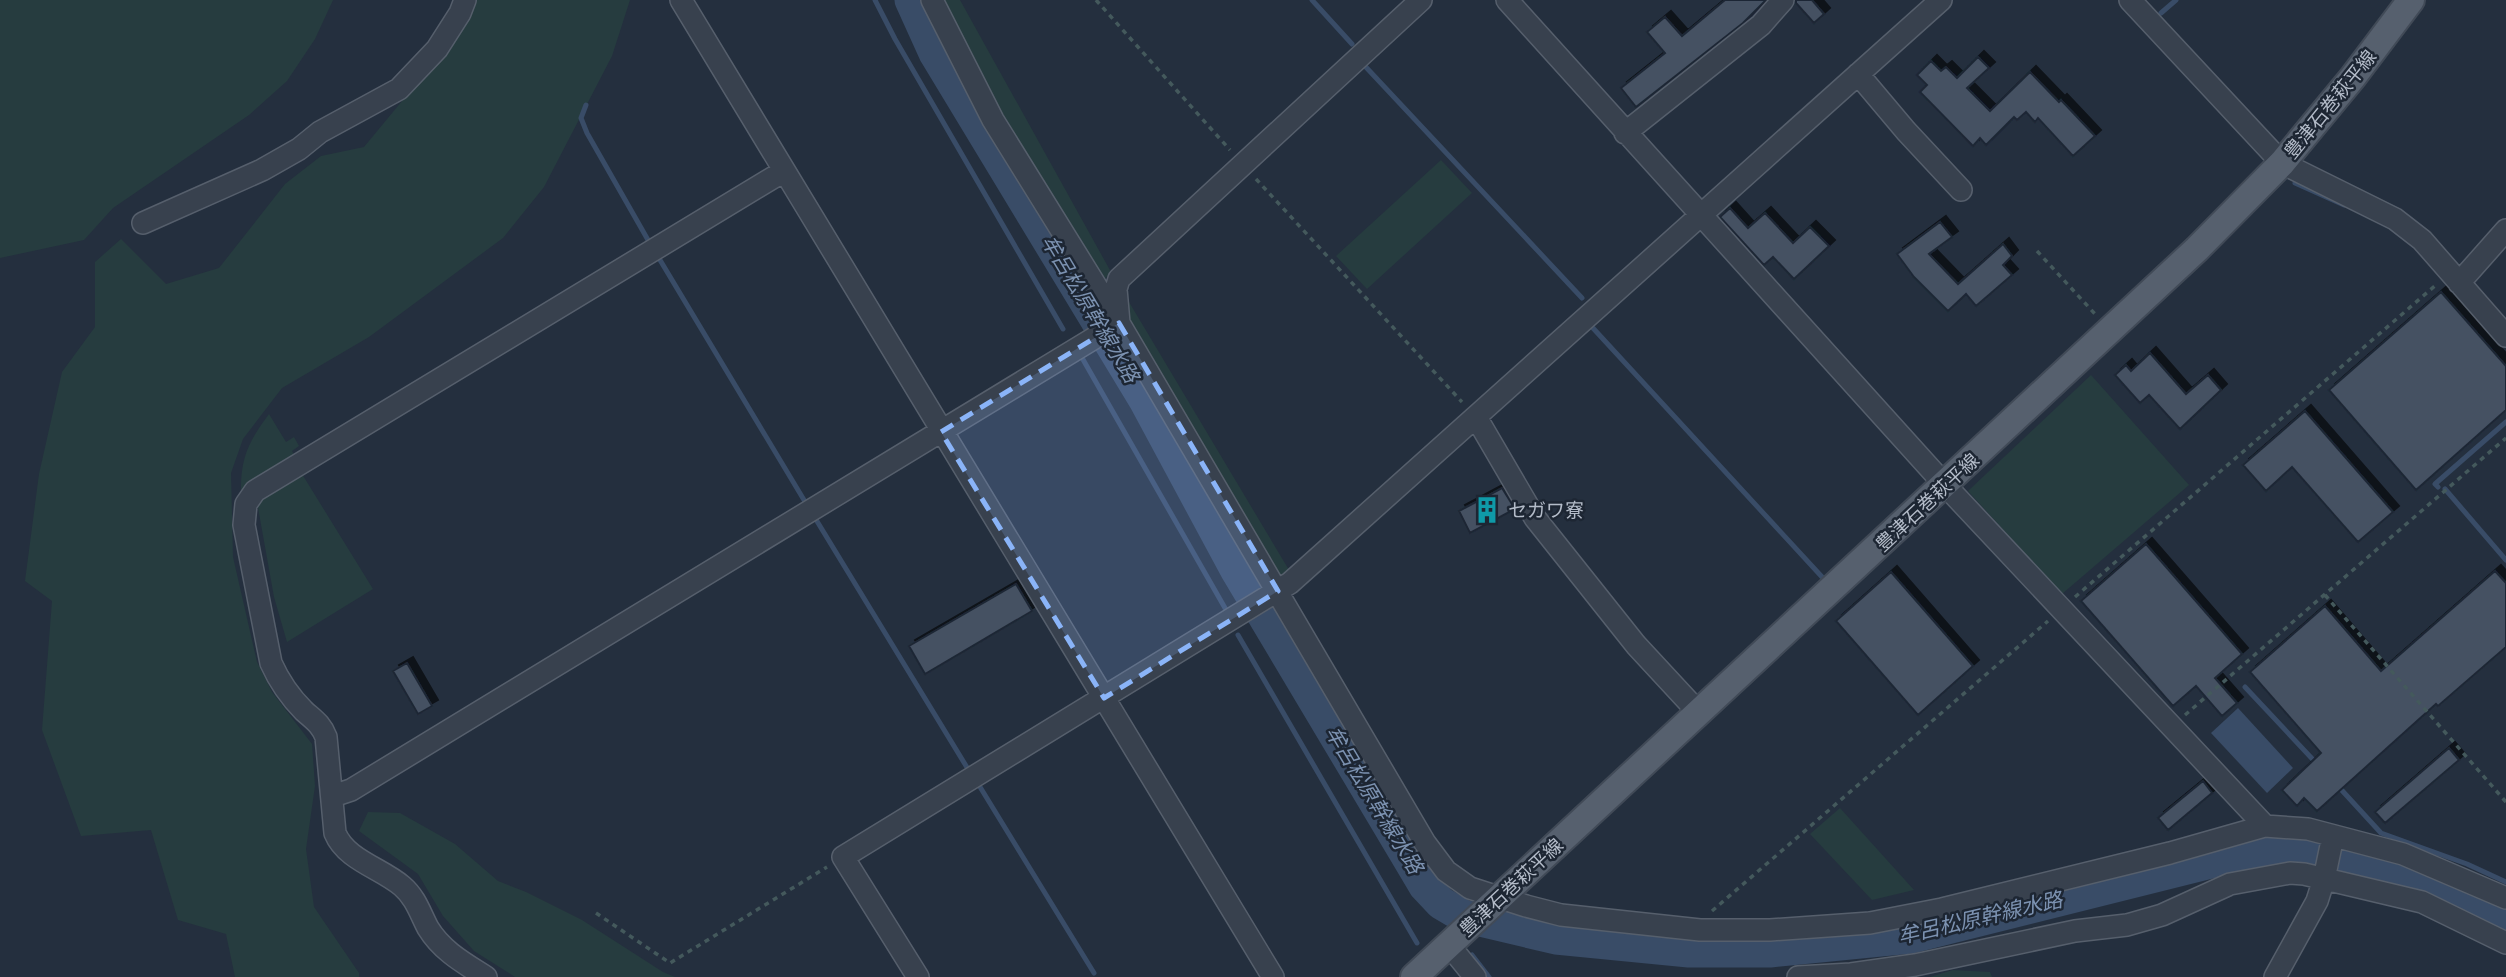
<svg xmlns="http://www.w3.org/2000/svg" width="2506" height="977" viewBox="0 0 2506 977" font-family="Mulish,'Noto Sans JP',sans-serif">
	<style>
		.green { fill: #263c3f }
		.water { fill: #394c67 }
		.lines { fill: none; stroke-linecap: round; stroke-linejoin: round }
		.stream { stroke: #394c67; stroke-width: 5 }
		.river { stroke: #394c67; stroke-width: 33 }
		.building { fill: #455162; stroke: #1f2835; stroke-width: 2; filter: url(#shadow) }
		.minor-casing { stroke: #565f6c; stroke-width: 24 }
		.major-casing { stroke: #414a57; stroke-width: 30 }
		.path { stroke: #44595c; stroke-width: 3.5; stroke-dasharray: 5 5; stroke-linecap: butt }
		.minor { stroke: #38414e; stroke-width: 21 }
		.major { stroke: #56606e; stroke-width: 26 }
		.marked { fill: #8ab4f8; fill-opacity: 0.2; stroke: #8ab4f8; stroke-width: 5; stroke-dasharray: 14 9; stroke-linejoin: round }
		.labels { text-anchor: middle; stroke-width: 5; stroke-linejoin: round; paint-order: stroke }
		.street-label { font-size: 19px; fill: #b4bcc9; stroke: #1d2633 }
		.poi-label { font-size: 19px; fill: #b4bcc9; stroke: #1d2633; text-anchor: start }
		.water-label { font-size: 21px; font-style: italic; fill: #7c92b1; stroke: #1d2633 }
	</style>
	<defs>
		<filter id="shadow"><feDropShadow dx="6" dy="-6" stdDeviation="0" flood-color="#0009"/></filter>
	</defs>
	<rect width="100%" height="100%" fill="#242f3e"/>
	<!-- green -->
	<path class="green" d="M0,0H333L315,39L287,81L249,115L113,208L84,240L0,258Z
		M469,0H630L612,56L544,187L503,238L369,337L282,388L243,439L231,473L233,557L257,662L272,692L312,744L315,786L306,849L314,907L359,973V977H235L226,934L178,920L151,830L81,836L42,730L52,601L25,581L39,474L62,372L95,327V262L121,239L166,284L219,268L285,184L321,156L364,147L455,37Z
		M941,0H960L1111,272L1104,280L1005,124Z
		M1441,160L1472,193L1367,289L1336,256Z
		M1125,283L1129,302L1289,570L1282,575H1276L1125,323Z
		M2091,375L2189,485L2062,594L1968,491Z
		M269,414L286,442L294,437L299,446L292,451L297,460L241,495C240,459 248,442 269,414Z
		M302,474L373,589L287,642L274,597L257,502Z
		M1840,808L1914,890L1872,900L1810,834Z
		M368,812L400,813L455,844L498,881L526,892L582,920L663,972L675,977H515L474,951L443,916L418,874L359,831Z
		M1953,970L1990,972L1992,977H1930Z"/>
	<!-- water -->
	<path class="water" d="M2238,708L2293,768L2267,793L2211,733Z"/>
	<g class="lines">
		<!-- stream -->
		<path class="stream" d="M875,0L895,39L1063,329
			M1312,0L1352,44
			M2161,13L2176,0
			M1363,64L1582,298
			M586,105L581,118L587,133L652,247
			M2295,183L2344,205
			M657,255L807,505
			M1592,327L1823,578
			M1081,356L1225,608
			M2438,487L2435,484L2506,422
			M2445,489L2506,560
			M812,513L971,774
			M1238,635L1417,943
			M2245,687L2318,765
			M977,782L1094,973
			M2337,785L2381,833L2467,864L2506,882
			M1472,955L1489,977"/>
		<!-- river -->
		<path class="river" d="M911,0L935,53L1145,400L1236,569L1403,849L1425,886L1441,903L1463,916L1556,938L1689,951H1770L1911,937L2255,851C2316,853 2377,865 2433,887C2458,896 2482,910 2506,921"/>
	</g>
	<!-- building -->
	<path class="building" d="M1725,0H1766L1743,23L1636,107L1621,88L1665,53L1647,32L1665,17L1682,36Z
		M1796,0H1812L1824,14L1814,23L1796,3Z
		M1978,57L1989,68L1967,88L1990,111L2030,72L2059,102L2061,100L2095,136L2073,156L2038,118L2035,122L2026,112L2017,120L2014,117L1986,145L1980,138L1973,146L1920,92L1927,85L1917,75L1931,61L1941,71L1946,67L1957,78Z
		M1730,208L1748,228L1765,213L1793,243L1810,227L1829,246L1794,279L1773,257L1764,265L1720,217Z
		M1940,222L1952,237L1929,254L1958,284L2003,244L2012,256L2003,265L2012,275L1976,306L1966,294L1948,311L1914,277L1897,254Z
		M2441,292L2506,366V410L2416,490L2329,390Z
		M2150,353L2186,394L2208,375L2221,390L2180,429L2149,395L2140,403L2115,375L2126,365L2131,371Z
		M2305,411L2393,512L2358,542L2292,467L2266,491L2243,465Z
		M1502,488L1515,509L1470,533L1459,511Z
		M2146,544L2242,654L2215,678L2237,703L2222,716L2196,686L2173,706L2081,601Z
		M2495,571L2506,583V647L2438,706L2436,704L2317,811L2304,798L2297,806L2282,790L2321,753L2250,672L2325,606L2381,671Z
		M1891,572L1973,666L1918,715L1836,621Z
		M1016,584L1032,611L925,674L909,646Z
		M407,663L432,706L418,714L393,671Z
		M2449,748L2459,760L2385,823L2375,812Z
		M2203,781L2212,793L2168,830L2158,818Z"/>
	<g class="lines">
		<defs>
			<path id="minor" d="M681,0L1273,977
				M932,0L993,120L1119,323L1425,843L1446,871L1470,888L1526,906L1561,915L1700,930H1770L1870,923L1942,909L2170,853L2265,826L2308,829L2403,854L2506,898
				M1507,0L1945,485L2265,826
				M2130,0L2282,163L2395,219L2422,240L2506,336
				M1858,74L1906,131L1961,190
				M1625,133L1761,25L1783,0
				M143,223L262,170L299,149L320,132L399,89L437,49L460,13L465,0
				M2459,283L2506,230
				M1476,417L1535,518L1636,645L1699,713
				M333,796L351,790L1119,323L1116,289L1119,279L1421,0
				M1449,945L1475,977
				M486,977C464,963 442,951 428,928C420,913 416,898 402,886C381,868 346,860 335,833L326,737C321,724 314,720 304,711C289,696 279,681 271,663L244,525L246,504L255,491L784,171
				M918,977L843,857L1290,583L1941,0
				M1798,977L1851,974L1915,965L2075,931L2127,925L2162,915L2230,884L2290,873L2304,874L2422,902L2506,943
				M2275,977L2317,901L2324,879L2333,836"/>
			<path id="major" d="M1414,977L2197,249L2282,163L2353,77L2411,0"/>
		</defs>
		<!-- minor casing -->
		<use href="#minor" class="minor-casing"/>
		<!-- major casing -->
		<use href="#major" class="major-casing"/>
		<!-- path -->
		<path class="path" d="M1096,0L1230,150
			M1256,179L1462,402
			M2037,251L2095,314
			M2325,595L2506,802
			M2075,597L2437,284
			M2185,715L2506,438
			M1712,911L2048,621
			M596,913L670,963L827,867"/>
		<!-- minor -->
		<use href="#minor" class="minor"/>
		<!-- major -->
		<use href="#major" class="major"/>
	</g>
	<!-- marked area -->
	<path class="marked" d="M1119,323L1278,591L1104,698L941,432Z"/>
	<!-- icons -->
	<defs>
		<symbol id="building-bare" viewBox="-9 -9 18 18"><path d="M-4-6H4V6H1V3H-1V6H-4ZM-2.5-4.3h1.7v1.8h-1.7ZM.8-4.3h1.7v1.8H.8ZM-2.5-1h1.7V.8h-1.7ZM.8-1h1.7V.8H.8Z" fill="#0f9aa8" stroke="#1d2633" stroke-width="2.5" paint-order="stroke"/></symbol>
	</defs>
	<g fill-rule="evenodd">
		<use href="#building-bare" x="1468" y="491" width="38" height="38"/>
	</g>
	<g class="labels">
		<!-- street labels -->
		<g class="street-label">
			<text transform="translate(2330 104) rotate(-51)" y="7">豊津石巻萩平線</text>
			<text transform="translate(1927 502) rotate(-43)" y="7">豊津石巻萩平線</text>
			<text transform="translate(1511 887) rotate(-43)" y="7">豊津石巻萩平線</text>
		</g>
		<!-- poi labels -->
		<g class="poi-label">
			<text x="1508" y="517">セガワ寮</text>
		</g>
		<!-- water labels -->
		<g class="water-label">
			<text transform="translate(1090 309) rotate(59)" y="7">牟呂松原幹線水路</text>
			<text transform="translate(1374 800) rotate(59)" y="7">牟呂松原幹線水路</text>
			<text transform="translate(1980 918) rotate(-13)" y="7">牟呂松原幹線水路</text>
		</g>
	</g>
</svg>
